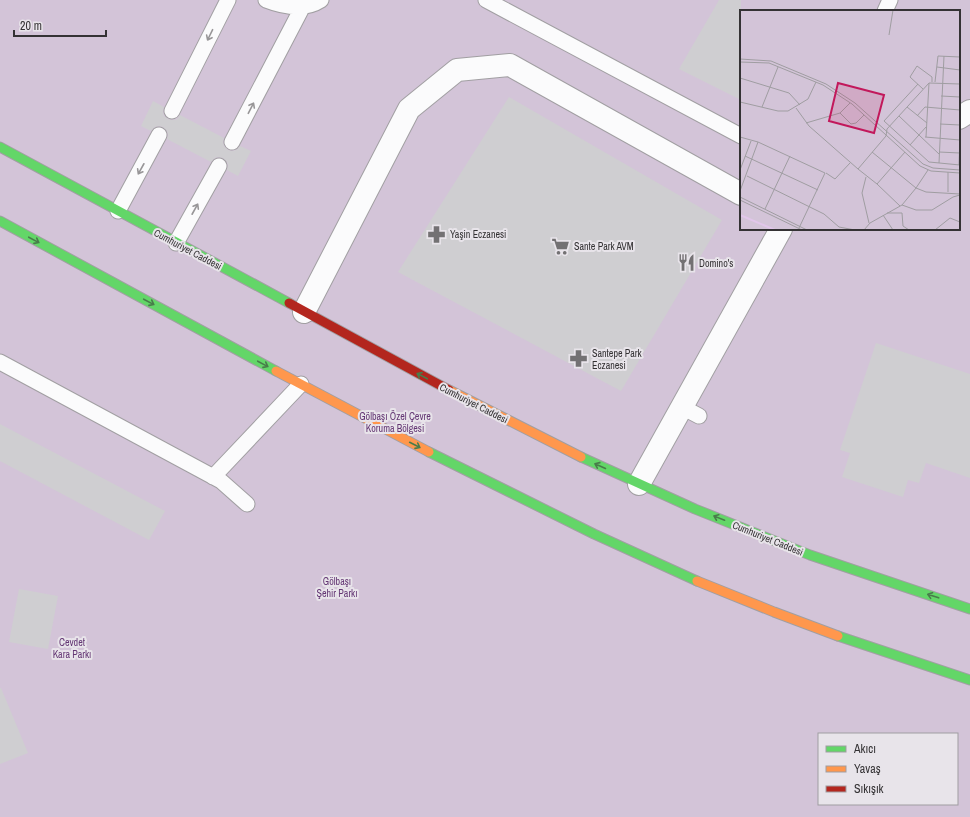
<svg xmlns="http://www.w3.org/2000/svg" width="970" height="817" viewBox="0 0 970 817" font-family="'Archivo Narrow',sans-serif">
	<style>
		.green { fill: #d3c4d8; fill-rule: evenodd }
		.building { fill: #cfced1 }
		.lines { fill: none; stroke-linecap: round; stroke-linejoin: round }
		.lane-casing { stroke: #a19fa2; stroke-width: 17 }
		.street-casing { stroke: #a19fa2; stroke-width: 24 }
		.fast-casing { stroke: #a19fa2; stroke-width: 11 }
		.slow-casing { stroke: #a19fa2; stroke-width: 11 }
		.jam-casing { stroke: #a19fa2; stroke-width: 11 }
		.lane { stroke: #fbfbfc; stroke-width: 15 }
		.street { stroke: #fbfbfc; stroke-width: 22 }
		.fast { stroke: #63d668; stroke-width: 9 }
		.slow { stroke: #ff974d; stroke-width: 9 }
		.jam { stroke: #b3261e; stroke-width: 9 }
		.oneway { stroke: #989698 }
		.oneway2 { stroke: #497c4b }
		.labels { text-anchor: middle; stroke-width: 4; stroke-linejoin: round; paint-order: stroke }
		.poi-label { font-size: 10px; fill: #343234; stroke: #e8e4ea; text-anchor: start }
		.street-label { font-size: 10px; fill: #343234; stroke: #e8e4ea }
		.park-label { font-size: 10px; fill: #643774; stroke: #e8e4ea }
		.inset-river { fill: none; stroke: #e1c6ea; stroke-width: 2 }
		.inset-road { fill: none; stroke: #9f9da1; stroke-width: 1 }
		.view { fill: #c2185b; fill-opacity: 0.15; stroke: #c2185b; stroke-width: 2 }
		.inset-edge { fill: none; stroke: #343234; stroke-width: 2 }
	</style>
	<rect width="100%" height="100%" fill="#e7e5e9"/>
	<!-- green -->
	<path class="green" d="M0,0H970V817H0ZM741,11H959V229H741ZM819,734H957V804H819Z"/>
	<!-- building -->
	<path class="building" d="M719,0H741V100L679,69Z
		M509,97L722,220L621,391L398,272Z
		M153,101L164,107L163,112L164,116L168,119L173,120L177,119L180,115L224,138L223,142L224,146L228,150L232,151L236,150L240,146L251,151L238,176L227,170L228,165L227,162L223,158L218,157L215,158L211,162L167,139L168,135L167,131L163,127L159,126L155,127L151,131L141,126Z
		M876,343L970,374V478L926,463L919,483L908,480L903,497L842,477L850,453L840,450Z
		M0,424L165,511L149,540L0,461Z
		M19,589L58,596L48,649L9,642Z
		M0,688H1L28,753L0,764Z"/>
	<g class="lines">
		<defs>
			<path id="lane" d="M266,0C284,7 304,11 321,0
				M486,0L741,136
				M885,11L890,0
				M172,111L228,0
				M232,142L303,6
				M118,211L159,135
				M176,243L219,166
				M0,362L221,481L247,504
				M682,407L699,416
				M213,477L301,384"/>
			<path id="street" d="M959,118L970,111
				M304,312L409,109L457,70L510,65L741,194
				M639,484L781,229"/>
			<path id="fast" d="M0,147L289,303
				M0,221L276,371
				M429,452L594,534L697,581
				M581,457L695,509L810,555L970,609
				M838,636L970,680"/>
			<path id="slow" d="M276,371L429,452
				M449,390L581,457
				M697,581L774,612L838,636"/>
			<path id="jam" d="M289,303L449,390"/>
		</defs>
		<!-- lane casing -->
		<use href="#lane" class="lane-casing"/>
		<!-- street casing -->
		<use href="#street" class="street-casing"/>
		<!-- fast casing -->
		<use href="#fast" class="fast-casing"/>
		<!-- slow casing -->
		<use href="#slow" class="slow-casing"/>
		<!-- jam casing -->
		<use href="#jam" class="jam-casing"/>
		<!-- lane -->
		<use href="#lane" class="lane"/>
		<!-- street -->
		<use href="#street" class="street"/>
		<!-- fast -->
		<use href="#fast" class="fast"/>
		<!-- slow -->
		<use href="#slow" class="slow"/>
		<!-- jam -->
		<use href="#jam" class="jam"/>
	</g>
	<!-- one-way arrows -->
	<defs><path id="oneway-shaft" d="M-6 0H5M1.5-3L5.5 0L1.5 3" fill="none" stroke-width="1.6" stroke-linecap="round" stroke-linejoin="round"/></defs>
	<g class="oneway">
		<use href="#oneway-shaft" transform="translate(210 35) rotate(116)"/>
		<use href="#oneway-shaft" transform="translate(251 108) rotate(-63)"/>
		<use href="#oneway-shaft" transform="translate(141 169) rotate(119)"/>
		<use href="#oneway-shaft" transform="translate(195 209) rotate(-61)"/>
	</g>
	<g class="oneway2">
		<use href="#oneway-shaft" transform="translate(34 240) rotate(28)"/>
		<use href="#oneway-shaft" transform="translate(149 302) rotate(28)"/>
		<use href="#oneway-shaft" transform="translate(263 364) rotate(28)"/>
		<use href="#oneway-shaft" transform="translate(422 376) rotate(-152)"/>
		<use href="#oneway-shaft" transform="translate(415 445) rotate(27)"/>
		<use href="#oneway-shaft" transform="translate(600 466) rotate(-156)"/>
		<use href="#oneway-shaft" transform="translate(719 518) rotate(-158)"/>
		<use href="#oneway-shaft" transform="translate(933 596) rotate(-162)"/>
	</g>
	<!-- icons -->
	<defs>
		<symbol id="pharmacy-bare" viewBox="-9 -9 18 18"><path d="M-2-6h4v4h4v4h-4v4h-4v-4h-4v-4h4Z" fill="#737173" stroke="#e8e4ea" stroke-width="2.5" paint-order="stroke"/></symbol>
		<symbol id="supermarket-bare" viewBox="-9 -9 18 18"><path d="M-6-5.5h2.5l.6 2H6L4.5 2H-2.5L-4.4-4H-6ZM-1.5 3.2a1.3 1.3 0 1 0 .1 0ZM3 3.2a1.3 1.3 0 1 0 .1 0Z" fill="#737173" stroke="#e8e4ea" stroke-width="2.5" paint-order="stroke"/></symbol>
		<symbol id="restaurant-bare" viewBox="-9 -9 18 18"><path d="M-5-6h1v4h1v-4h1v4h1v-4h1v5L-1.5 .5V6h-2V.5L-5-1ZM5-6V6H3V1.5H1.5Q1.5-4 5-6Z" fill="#737173" stroke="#e8e4ea" stroke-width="2.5" paint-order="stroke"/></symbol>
	</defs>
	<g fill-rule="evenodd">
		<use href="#pharmacy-bare" x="424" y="222" width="25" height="25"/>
		<use href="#supermarket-bare" x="548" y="234" width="25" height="25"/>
		<use href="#restaurant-bare" x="674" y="250" width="25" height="25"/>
		<use href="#pharmacy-bare" x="566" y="346" width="25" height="25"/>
	</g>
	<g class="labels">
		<!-- poi labels -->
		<g class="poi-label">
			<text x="450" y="238">Yaşin Eczanesi</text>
			<text x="574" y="250">Sante Park AVM</text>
			<text x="699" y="267">Domino's</text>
			<text x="592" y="357">Santepe Park<tspan x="592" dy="12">Eczanesi</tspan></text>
		</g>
		<!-- street labels -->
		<g class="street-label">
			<text transform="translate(188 249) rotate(28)" y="4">Cumhuriyet Caddesi</text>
			<text transform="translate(474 403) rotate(27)" y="4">Cumhuriyet Caddesi</text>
			<text transform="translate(768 538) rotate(22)" y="4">Cumhuriyet Caddesi</text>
		</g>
		<!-- park labels -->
		<g class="park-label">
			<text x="395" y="420">Gölbaşı Özel Çevre<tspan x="395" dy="12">Koruma Bölgesi</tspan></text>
			<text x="337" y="585">Gölbaşı<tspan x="337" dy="12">Şehir Parkı</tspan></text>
			<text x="72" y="646">Cevdet<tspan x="72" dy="12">Kara Parkı</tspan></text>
		</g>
	</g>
	<!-- overview -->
	<g transform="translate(740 10)">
		<rect width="220" height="220" fill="#e7e5e9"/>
		<path d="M0,0H220V220H0Z" fill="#d3c4d8"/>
		<path class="inset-river" d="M0,205L35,220"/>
		<path class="inset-road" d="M149,25L153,0M0,49L31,51L86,74L115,93L183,154L193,158L220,160M0,52L29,53L83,75L112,94L180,156L191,161L220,163M197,57L220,60M0,68L49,83L60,95M195,72L198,46L220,47M178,74L144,111L189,152L220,155M183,79L170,67L177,56L192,67V72M201,86L220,87M0,92L38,101H48L68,89L76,72M110,93L100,103L111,114L116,113L124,105M22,97L38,57M167,97L187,113M185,97L220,100M56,98L69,116L118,159M159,106L199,144M177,106L185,97M66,113L100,103M200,114L220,115M0,127L18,132M185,127L220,130M186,127L189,73M170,135L186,117M132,142L176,178L186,182L220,184M199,142L220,143M5,146L78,180M199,153L204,46M219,155L220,124M0,160L11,131M86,163L95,169L110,153M7,166L84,204L99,217L115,220M126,167L122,183L129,213M137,174L118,159L146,126L147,119L189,73L220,74M176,178L188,160M0,181L18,132L85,163L59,218M208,182V162M0,187L67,220M0,190L62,220M162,195L176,200H192L213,187L220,185M160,196L137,174L165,142M25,199L50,146M147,203H162L163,216L169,220M143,205L153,220M124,220L130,213L162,195L176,178M195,220L210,208L220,212"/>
		<path class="view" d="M98,73L144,85L134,123L89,111Z"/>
		<rect width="220" height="220" class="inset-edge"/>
	</g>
	<!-- legend -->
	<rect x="818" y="733" width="140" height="72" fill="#e8e4ea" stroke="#a09da1"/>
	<rect x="826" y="746" width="20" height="6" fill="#63d668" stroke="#a09da1"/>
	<text x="854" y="753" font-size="12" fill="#343234">Akıcı</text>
	<rect x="826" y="766" width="20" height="6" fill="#ff974d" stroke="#a09da1"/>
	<text x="854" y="773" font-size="12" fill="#343234">Yavaş</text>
	<rect x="826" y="786" width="20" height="6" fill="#b3261e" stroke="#a09da1"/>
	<text x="854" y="793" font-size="12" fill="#343234">Sıkışık</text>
	<!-- scale -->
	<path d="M14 30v6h92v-6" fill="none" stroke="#343234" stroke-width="2"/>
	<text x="20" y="30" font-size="12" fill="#343234" stroke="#e8e4ea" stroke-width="3" paint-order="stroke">20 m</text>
</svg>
